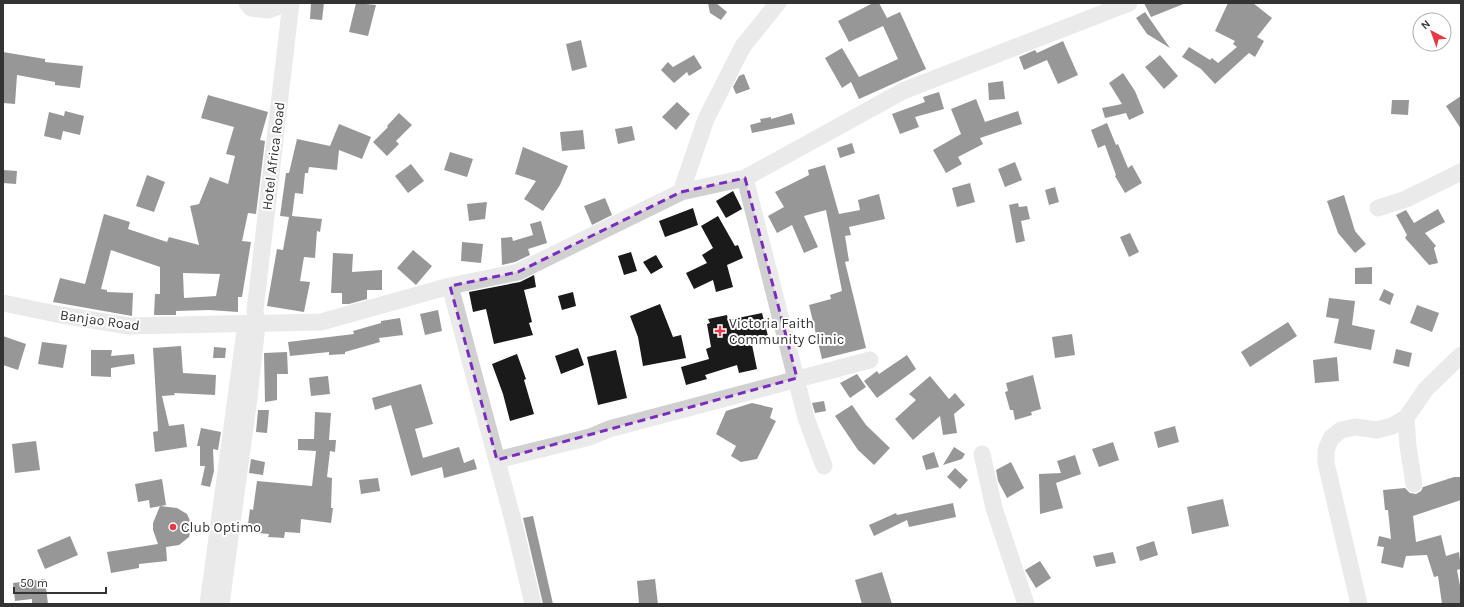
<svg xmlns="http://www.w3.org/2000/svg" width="1464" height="607" viewBox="0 0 1464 607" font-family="Karla,sans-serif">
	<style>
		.building { fill: #1a1a1a; fill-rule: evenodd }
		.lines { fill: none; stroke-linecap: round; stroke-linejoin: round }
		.minor { stroke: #d0d0d0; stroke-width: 17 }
		.marked { fill: none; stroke: #7b2cbf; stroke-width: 3; stroke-dasharray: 8 5; stroke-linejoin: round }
		.poi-dot { fill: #e63946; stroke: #fff; stroke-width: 1.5 }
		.labels { text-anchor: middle; stroke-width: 4; stroke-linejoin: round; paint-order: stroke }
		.street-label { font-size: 14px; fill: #333; stroke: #fff }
		.poi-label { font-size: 14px; fill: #333; stroke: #fff; text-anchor: start }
	</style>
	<rect width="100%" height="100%" fill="#fff"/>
	<!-- building -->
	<path class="building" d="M311,3H324L322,20L310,19Z
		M356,3L376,5L368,36L349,32Z
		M708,3H716L727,12L721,20L710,13Z
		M873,3H879L887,18L900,12L926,69L859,99L851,82L842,88L825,58L842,48L859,77L898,59L883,26L849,42L838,21Z
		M1144,3H1186L1151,17Z
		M1228,3H1253L1272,18L1257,37L1264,41L1255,57L1249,53L1215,84L1201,69L1182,57L1189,47L1210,60L1212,58L1218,63L1237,47L1233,44L1235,41L1215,31Z
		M1145,12L1170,48L1147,34L1136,18Z
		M581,40L587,67L572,71L566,44Z
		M1063,41L1078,75L1058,84L1047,60L1024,70L1019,57L1035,50L1037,53Z
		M3,52L45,59V62L83,66L80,88L55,85V82L17,75L15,104L3,103Z
		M694,55L702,68L689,76L687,72L674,83L661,70L668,62L673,67Z
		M1160,55L1178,76L1164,89L1145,67Z
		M1123,73L1135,91L1144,113L1129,120L1126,113L1105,118L1102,108L1122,104L1109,83Z
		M744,74L750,89L736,94L733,87L739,76Z
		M1003,81L1005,99L989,100L988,83Z
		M939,92L944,109L915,117L919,127L900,134L892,114L925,102L923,97Z
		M208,95L268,112L260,140L265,141L256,214L248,213L242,241L251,242L242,297H238V312L209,310L176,311V315H154L155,294H160V267L111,250L101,289L107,290V292L133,293L132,316L53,302L60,278L85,284L104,214L130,222L128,229L167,242L169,237L199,245L190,206L199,204L210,177L228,184L235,156L226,154L234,127L201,118ZM183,273L220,274L216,296L184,298Z
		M1461,96V129L1446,106Z
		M976,99L985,122L1018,111L1022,124L980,138L983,144L958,157L962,164L946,173L933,150L961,134L951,109Z
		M1392,100H1409L1408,115L1391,114Z
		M677,102L690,114L676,130L662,117Z
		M65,111L84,116L80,135L63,131L61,140L44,136L49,112L64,116Z
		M399,113L412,125L396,141L399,144L387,156L373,142L388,127L387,126Z
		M792,113L795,124L752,133L750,125L761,122L760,119L771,117V119Z
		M1107,123L1116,145L1118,144L1128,168L1132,165L1142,183L1125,193L1115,176L1116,175L1105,145L1098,148L1091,130Z
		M339,124L371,137L362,159L339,150L337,170L309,167L308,173H305L303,194L295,193L292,216L322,219L320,232L317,231L315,258L304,257L300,281L310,282L304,312L267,306L277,249L283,250L289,217L280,216L286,173H289L297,139L330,146Z
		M632,126L635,140L618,144L615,129Z
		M583,130L585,149L562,151L560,132Z
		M852,143L855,153L840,158L837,148Z
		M523,147L568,166L560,185L543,211L524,199L536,181L515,174Z
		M450,152L473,159L467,177L444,170Z
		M1015,162L1022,180L1005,187L998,169Z
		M411,164L424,181L408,193L395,176Z
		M825,165L839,214L860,210L858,200L879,194L885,219L849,227L851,235L845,236L849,261L845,262L866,348L822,359L809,305L831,299L830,295L842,291L826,210L804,216L818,247L804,253L792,225L777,233L768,216L784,207L775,192L809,175L808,170Z
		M3,170L17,171L16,184L3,183Z
		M147,175L165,182L154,212L136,206Z
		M970,183L975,202L957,207L952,188Z
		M1055,187L1059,202L1049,205L1045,190Z
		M733,191L742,209L726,218L716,201Z
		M1344,195L1355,231L1366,244L1355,253L1338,233L1327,201Z
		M605,198L612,215L592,225L584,206Z
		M487,202L485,219L469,221L467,204Z
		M1018,203L1019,207L1027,206L1030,219L1021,221L1025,241L1016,243L1009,205Z
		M693,208L698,225L665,237L659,221Z
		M1438,209L1445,222L1425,233L1436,246L1434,248L1438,263L1429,265L1405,238L1407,235L1396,215L1406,210L1414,223Z
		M718,216L735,246L738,245L743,258L727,265L733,287L716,292L713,280L694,289L686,273L707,263L702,255L713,248L701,226Z
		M541,221L547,243L528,249L530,255L515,262L502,265L501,238L512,237L513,241L533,235L530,224Z
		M1130,233L1139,252L1129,257L1120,237Z
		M462,242L483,244L481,263L461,261Z
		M413,250L432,266L416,285L397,268Z
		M631,252L637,271L624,275L618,256Z
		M333,253L353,254L352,272L382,270V290H367V299L349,304H342V293H331Z
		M656,255L663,267L651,274L643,262Z
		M1372,267V284H1355V268Z
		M534,275L536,287L524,290L532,322L529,323L533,335L494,344L486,309L473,312L469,292L520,282Z
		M1384,289L1394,294L1390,305L1379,300Z
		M573,292L576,306L562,310L558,296Z
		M1329,298L1355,301L1352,325L1375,330L1371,350L1334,343L1339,319L1326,317Z
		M660,304L673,337L681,335L686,358L643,366L638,337L630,316Z
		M1417,305L1439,313L1432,332L1410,323Z
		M438,310L442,331L425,335L420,314Z
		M762,313L768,336L751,340L757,369L739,373L737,365L705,375L707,379L686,385L681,367L709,359L706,349L711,347L707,324L710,323L708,319L727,315L728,320Z
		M400,318L403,335L379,338L380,342L345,352V354L329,355V352L290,356L288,342L354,334L353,331L381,323V321Z
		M1288,322L1297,336L1250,367L1241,352Z
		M1072,334L1075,355L1055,358L1052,337Z
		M3,336L26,344L18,370L3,365Z
		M42,342L67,345L63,368L38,364Z
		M181,346L183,373L216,375L215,395L174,393L175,395L162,396L169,426L184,424L187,447L155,452L153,432L158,431L153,348Z
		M214,347L226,348L225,358H213Z
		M578,348L584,365L561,374L555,356Z
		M1396,349L1412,353L1409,367L1393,363Z
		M91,350H112L111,356L134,354L135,364L111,368V377L91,376Z
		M616,350L627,398L598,405L587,357Z
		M287,352L288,374H277V400L265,402L264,353Z
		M517,354L526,379L524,380L534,414L510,421L503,394L492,364Z
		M907,355L916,369L877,398L864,381L877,371L879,374Z
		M1337,357L1339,381L1315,383L1313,360Z
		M857,374L866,387L850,398L840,383Z
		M1033,375L1041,409L1031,412L1032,415L1015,420L1013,410H1010L1005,392L1008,391L1006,383Z
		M328,376L330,394L311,396L309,378Z
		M930,376L949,399L955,393L965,405L954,414L957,433L943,435L940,416L913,440L895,419L916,400L909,394Z
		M421,384L433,424L415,429L423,458L459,447L464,463L474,459L477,469L444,478L442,467L411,476L391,405L375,410L372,398Z
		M824,401L826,411L815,413L812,403Z
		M752,403L773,408L770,418L776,421L757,459L741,462L731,456L736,446L716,434L726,411Z
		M852,405L866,425L890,448L874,465L858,450L835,416Z
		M258,410H269L267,433L256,432Z
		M315,412L331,413L329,440H336L335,452L330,451L327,477L332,478L331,508H333L331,523L301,519L300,533L285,532L284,538L268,537L269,534L247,532L250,509L253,510L257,481L312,486L316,451L298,450V439H314Z
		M1175,426L1179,442L1158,448L1154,432Z
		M201,428L221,432L218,450L213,449L214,471L210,487L201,485L205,466H200V446H197Z
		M36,441L40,470L15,473L12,444Z
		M1113,442L1119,460L1099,467L1092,449Z
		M954,447L965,454L962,459L943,465Z
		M934,452L939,467L926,470L922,456Z
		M1075,455L1081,474L1056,483L1063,508L1040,514L1039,474L1061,473L1057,461Z
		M251,459L265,462L263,475L249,473Z
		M1011,462L1024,488L1007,498L998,481L996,470Z
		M955,468L968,480L960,489L947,477Z
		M1454,477H1461V500L1413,516L1416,542L1441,535L1446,556L1459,552L1461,569L1457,570L1461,591V604H1442L1438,576L1434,577L1427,555L1406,556L1403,568L1381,563L1384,547L1377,546L1379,536L1391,539L1388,510H1385L1383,490L1405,488L1410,493L1416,494L1421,491L1423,487Z
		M378,478L380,491L361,494L359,480Z
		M162,479L166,505L150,508L149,500L138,502L135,484Z
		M1223,499L1229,526L1192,534L1187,507Z
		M953,503L956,517L909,527L907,520L874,536L869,525L896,513L897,515Z
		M160,506L177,508L187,514L192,525L189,537L179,545L166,547L167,561L139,564V568L111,573L107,552L158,544L153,530V523Z
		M533,516L553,604H543L523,518Z
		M70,536L78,555L45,569L37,550Z
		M1154,541L1158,555L1140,561L1136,547Z
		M1113,552L1116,563L1096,567L1093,556Z
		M1040,561L1051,578L1036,588L1025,570Z
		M882,572L892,604H862L855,580Z
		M45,579L48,604H32V599L15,601L13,583Z
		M655,579L658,604H639L637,581Z"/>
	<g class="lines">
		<!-- minor -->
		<path class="minor" d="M247,3L251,8L268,10L289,3
			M745,178L806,418L824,466
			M681,192L706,119L743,46L778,3
			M1378,208L1406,199L1461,172
			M450,286L514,524L533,604
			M3,303L61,315L129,326L321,322L450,286L518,272L681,192L745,178L903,91L1129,3
			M1406,418L1408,446L1414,484
			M982,454L994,508L1026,604
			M497,460L590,437L609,429L870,360
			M208,604L245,331
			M221,604L249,398L257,325L255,310L291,3
			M1359,604L1326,463V450L1331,438L1341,430L1355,427L1377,430L1392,426L1406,418L1426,389L1461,355"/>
	</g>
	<!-- marked area -->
	<path d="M0 0H1464V607H0ZM745,178L797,378L497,460L450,286L518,272L681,192Z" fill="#fff" fill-opacity=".55" fill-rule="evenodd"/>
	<path class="marked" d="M745,178L797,378L497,460L450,286L518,272L681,192Z"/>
	<!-- markers -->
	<g class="poi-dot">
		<path d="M718 325h4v4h4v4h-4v4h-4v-4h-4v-4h4z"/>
		<circle cx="173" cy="527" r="4"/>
	</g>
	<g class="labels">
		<!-- street labels -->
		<g class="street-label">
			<text transform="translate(273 156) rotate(-83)" y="5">Hotel Africa Road</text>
			<text transform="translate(100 320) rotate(8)" y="5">Banjao Road</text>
		</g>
		<!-- poi labels -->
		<g class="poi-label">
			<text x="729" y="328">Victoria Faith<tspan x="729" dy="16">Community Clinic</tspan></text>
			<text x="181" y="532">Club Optimo</text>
		</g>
	</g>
	<!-- border -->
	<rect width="1464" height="607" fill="none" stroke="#333333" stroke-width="8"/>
	<!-- north arrow -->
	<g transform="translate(1432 32) rotate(319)"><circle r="19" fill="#ffffff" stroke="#adadad"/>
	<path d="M0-3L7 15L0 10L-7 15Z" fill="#e63946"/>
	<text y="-6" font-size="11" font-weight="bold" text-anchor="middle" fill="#333333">N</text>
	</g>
	<!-- scale -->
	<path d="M14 587v6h92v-6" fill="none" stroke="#333333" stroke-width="2"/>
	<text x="20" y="587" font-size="12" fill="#333333" stroke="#ffffff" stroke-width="3" paint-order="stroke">50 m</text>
</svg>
